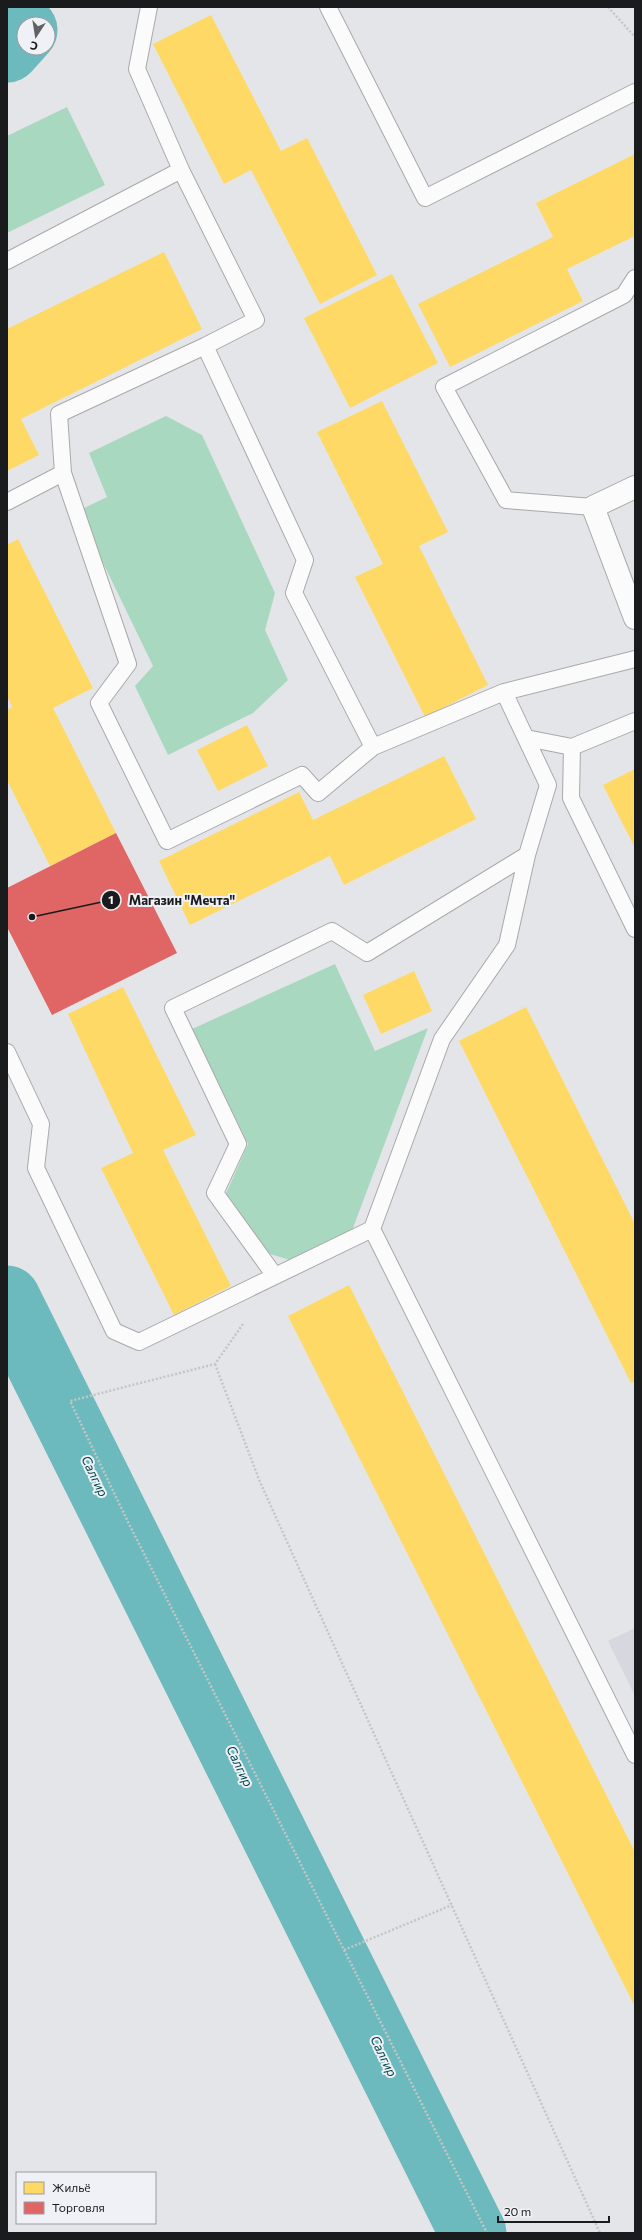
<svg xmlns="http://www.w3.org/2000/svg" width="642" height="2240" viewBox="0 0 642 2240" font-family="Commissioner,sans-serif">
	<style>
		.built { fill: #d6d7df }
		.green { fill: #a9d8c0 }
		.homes { fill: #ffd966 }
		.shops { fill: #e06666 }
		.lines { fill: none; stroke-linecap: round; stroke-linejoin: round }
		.river { stroke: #6dbabe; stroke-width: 67 }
		.service-casing { stroke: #a9a9ab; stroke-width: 18 }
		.minor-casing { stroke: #a9a9ab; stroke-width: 24 }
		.path { stroke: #c5c5c5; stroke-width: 2.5; stroke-dasharray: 2 2; stroke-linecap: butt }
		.service { stroke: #fbfbfc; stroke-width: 16 }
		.minor { stroke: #fbfbfc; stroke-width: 22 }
		.labels { text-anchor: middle; stroke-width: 4; stroke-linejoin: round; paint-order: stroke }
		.water-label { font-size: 13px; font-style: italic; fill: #03474a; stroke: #f0f1f7 }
		.leader { fill: none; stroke: #1a1b1d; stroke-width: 1.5 }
		.callout-dot { fill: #1a1b1d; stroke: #f0f1f7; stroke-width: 1.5 }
		.mark-label { font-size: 12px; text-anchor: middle; font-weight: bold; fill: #fff }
		.callout-label { font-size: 13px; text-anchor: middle; font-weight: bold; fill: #1a1b1d; stroke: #f0f1f7; stroke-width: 4; stroke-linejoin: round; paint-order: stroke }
	</style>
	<rect width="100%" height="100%" fill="#e4e5e8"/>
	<!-- built -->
	<path class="built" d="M635,1628V1696L608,1641Z"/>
	<!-- green -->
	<path class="green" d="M67,107L105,185L7,233V136Z
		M166,416L202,435L275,593L265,630L288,680L253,713L168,755L135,686L153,666L78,511L107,497L89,453Z
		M335,964L375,1051L428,1028L350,1236L296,1262L248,1247L225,1196L248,1144L192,1029Z"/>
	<!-- homes -->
	<path class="homes" d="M211,15L281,151L307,138L377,275L320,304L251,170L224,184L153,44Z
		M635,154V236L567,269L583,301L450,367L418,304L553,237L536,203Z
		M164,252L202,329L21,419L39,455L7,471V329Z
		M392,274L438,363L350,408L304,318Z
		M382,401L448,532L419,546L488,685L425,717L355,577L383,564L317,432Z
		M18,539L93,688L53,708L116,833L50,866L7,780V710L12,707L7,696V545Z
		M247,725L268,766L218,791L197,750Z
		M444,756L476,819L344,885L330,856L190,925L159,861L299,792L313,820Z
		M635,769V848L603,785Z
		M414,971L432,1011L381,1034L363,995Z
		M123,987L196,1135L163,1150L231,1286L174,1315L101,1168L133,1153L68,1014Z
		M526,1007L635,1224V1381L631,1383L459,1041Z
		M349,1285L635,1852V2007L288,1316Z"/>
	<!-- shops -->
	<path class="shops" d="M116,833L177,953L52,1015L7,927V888Z"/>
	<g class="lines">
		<!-- river -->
		<path class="river" d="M7,49L24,30
			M7,1299L473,2233"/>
		<defs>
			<path id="service" d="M149,7L137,69L181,170
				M328,7L425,198L635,92
				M7,261L181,170L256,320L205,346
				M63,473L128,664L99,703L167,841L302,775L318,793L373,747
				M7,502L63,473L59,414L205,346L305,560L294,593L373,747L504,692L548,785L527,855L507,945L442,1039L372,1229L139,1342L114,1331L36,1168L41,1124L7,1052
				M593,507L506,500L444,387L624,295L635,278
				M504,692L635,659
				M635,721L572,747L571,798L635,929
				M526,738L572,747
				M372,1229L635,1755
				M275,1276L215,1193L238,1144L173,1008L332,931L367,953L527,855"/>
			<path id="minor" d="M635,487L593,507L635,618"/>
		</defs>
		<!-- service casing -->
		<use href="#service" class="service-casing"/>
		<!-- minor casing -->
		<use href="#minor" class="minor-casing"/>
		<!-- path -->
		<path class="path" d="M608,7L635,37
			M243,1324L215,1364L70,1401L128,1522L487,2233
			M215,1364L260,1482L600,2233
			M344,1950L452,1905"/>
		<!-- service -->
		<use href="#service" class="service"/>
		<!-- minor -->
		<use href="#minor" class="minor"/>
	</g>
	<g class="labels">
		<!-- water labels -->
		<g class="water-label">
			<text transform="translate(95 1476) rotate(64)" y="5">Салгир</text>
			<text transform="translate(240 1766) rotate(64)" y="5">Салгир</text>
			<text transform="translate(384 2056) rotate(64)" y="5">Салгир</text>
		</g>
	</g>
	<!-- callouts -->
	<path class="leader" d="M32 917L111 900"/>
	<g class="callout-dot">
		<circle cx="32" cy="917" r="4"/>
		<circle cx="111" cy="900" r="10"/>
	</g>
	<g class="mark-label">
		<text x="111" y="904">1</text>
	</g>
	<g class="callout-label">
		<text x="182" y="905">Магазин "Мечта"</text>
	</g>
	<!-- border -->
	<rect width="642" height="2240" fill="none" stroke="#1a1b1d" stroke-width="16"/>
	<!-- legend -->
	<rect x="16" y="2172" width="140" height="52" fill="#f0f1f7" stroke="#9a9ba0"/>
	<rect x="24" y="2182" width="20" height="12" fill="#ffd966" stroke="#9a9ba0"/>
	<text x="52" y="2192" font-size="12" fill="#1a1b1d">Жильё</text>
	<rect x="24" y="2202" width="20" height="12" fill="#e06666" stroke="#9a9ba0"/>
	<text x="52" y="2212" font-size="12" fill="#1a1b1d">Торговля</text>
	<!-- north arrow -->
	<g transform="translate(36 36) rotate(192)"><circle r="19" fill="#f0f1f7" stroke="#9a9ba0"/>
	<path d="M0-3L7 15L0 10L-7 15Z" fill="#616264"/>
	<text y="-6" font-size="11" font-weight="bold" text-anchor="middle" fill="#1a1b1d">С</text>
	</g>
	<!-- scale -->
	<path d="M498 2216v6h111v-6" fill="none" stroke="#1a1b1d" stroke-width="2"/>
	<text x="504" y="2216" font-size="12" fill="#1a1b1d" stroke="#f0f1f7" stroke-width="3" paint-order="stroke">20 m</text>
</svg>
